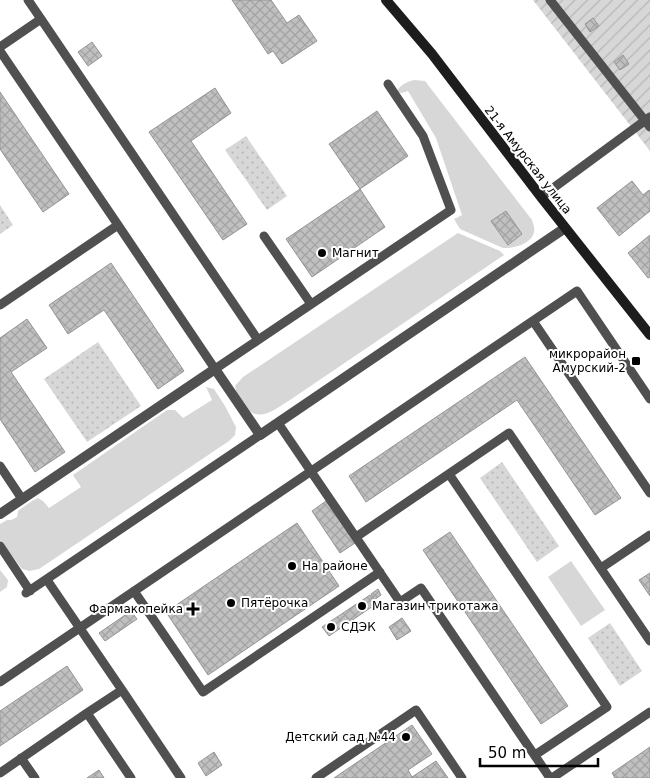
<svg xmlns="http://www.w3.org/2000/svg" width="650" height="778" viewBox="0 0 650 778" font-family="'DejaVu Sans',sans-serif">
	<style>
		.grass { fill: #d7d7d7 }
		.park { fill: url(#park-dots) }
		.garden { fill: url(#garden-furrows) }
		.building { fill: url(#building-cross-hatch); stroke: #949494 }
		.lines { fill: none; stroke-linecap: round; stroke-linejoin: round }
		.lane { stroke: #505050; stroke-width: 9 }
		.street { stroke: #505050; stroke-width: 10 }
		.secondary { stroke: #1d1d1d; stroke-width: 10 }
		.poi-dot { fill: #000; stroke: #fff; stroke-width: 2 }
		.labels { text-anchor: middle; stroke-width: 4; stroke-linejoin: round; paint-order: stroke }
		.street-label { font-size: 12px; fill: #000; stroke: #fff }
		.poi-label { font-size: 12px; fill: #000; stroke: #fff; text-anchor: start }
	</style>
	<defs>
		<pattern id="park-dots" width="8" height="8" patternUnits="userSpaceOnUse" patternTransform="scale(1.25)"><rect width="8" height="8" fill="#d7d7d7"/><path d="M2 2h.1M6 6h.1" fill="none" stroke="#b7b7b7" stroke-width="1.8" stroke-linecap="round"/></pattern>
		<pattern id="garden-furrows" width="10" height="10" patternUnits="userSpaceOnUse" patternTransform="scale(1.25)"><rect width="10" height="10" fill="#d7d7d7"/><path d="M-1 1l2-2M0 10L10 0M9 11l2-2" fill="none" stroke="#b7b7b7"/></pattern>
		<pattern id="building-cross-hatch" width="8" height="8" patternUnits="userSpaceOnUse" patternTransform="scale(1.25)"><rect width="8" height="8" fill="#c0c0c0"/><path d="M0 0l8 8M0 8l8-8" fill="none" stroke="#a3a3a3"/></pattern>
	</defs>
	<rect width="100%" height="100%" fill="#fff"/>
	<!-- grass -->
	<path class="grass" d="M414,80L425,81L532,220C533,223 535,229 534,232C532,244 512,249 503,248L460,229L454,219L462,215L436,138L408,91L402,93L397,92C399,85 407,82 414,80Z
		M458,233L500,251L504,255L290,400C273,410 258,425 243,404C239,398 236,393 235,386L243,377Z
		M206,387L214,389L225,406L236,427L235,435L229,441L39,569L29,571L22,569L0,540V524L7,520H11L17,517L18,511L32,501L38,498L43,501L49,508L81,487L73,475L167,410H175L183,418L212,400Z
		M571,561L605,610L581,626L548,577Z
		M0,570L8,580L7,587L0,592Z"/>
	<!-- park -->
	<path class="park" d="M246,136L287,196L267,210L225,150Z
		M0,205L13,225L0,234Z
		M98,342L141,406L87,442L44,379Z
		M502,462L559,546L537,562L480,478Z
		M610,623L642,671L620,686L588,638Z"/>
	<!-- garden -->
	<path class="garden" d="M533,0H650V151Z"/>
	<!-- building -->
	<path class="building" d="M232,0H271L287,23L299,15L317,41L282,64L273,51L268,54Z
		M593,18L599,26L590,32L585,24Z
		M92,42L102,56L88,66L78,52Z
		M623,55L629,64L620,70L614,62Z
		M215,88L231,113L191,141L247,224L223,240L149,132Z
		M0,92L69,194L43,212L0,149Z
		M377,111L408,156L360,189L329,144Z
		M632,181L643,195L649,190L650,192V211L619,236L597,208Z
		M360,189L385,227L312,277L286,239Z
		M506,211L522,234L508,245L491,221Z
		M650,235V277L648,278L628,253Z
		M111,263L184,371L158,389L104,310L68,334L49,305Z
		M27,319L47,348L11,372L65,452L35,472L0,419V338Z
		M525,357L621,498L595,515L517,400L366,502L349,476Z
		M326,501L355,543L340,553L312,511Z
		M297,523L339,586L208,675L166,612Z
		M450,532L568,706L541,724L423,550Z
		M650,573V596L639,580Z
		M378,589L381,595L374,600L371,594Z
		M370,595L376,604L329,636L322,627Z
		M131,611L137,619L105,641L99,633Z
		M402,618L411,631L397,640L389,627Z
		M67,666L83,690L0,746V711Z
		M412,725L432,754L408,770L412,777L436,761L448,778H334Z
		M650,747V778H615L612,773Z
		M214,752L222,765L206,776L198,763Z
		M99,770L104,778H87Z"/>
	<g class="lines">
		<!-- lane -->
		<path class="lane" d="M550,0L650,127
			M0,47L41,19L28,0
			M0,51L118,225
			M541,197L650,117
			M264,236L311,304
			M0,305L118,225L215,369L258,340L41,19
			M533,321L650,493
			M258,340L451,210L423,136L388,84
			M278,423L400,602L421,588L550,778
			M0,466L22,499
			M449,474L607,707L535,755
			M356,537L509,433L650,641
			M0,546L30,591
			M601,568L650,535
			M47,580L122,690L87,713L131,778
			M134,591L203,692L380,572
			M26,593L260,435
			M0,682L577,291L650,399
			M122,690L181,778
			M21,758L35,778
			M0,773L87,713
			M316,778L416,710L462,778
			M552,778L650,712"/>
		<!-- street -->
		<path class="street" d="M0,514L215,369L260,435L565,228"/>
		<!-- secondary -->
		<path class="secondary" d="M386,0L432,54L541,197L650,335"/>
	</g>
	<!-- markers -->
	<g class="poi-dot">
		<circle cx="322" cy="253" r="5"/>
		<rect x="631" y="356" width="10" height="10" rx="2.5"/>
		<circle cx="292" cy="566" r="5"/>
		<circle cx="231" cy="603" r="5"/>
		<circle cx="362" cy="606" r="5"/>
		<path d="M190.5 601.5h5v5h5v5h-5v5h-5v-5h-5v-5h5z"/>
		<circle cx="331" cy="627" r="5"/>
		<circle cx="406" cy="737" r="5"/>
	</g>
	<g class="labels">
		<!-- street labels -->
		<g class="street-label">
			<text transform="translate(528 160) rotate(52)" y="4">21-я Амурская улица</text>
		</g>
		<!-- poi labels -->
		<g class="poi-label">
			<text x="332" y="257">Магнит</text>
			<text x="626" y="358" text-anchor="end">микрорайон<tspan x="626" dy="14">Амурский-2</tspan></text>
			<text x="302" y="570">На районе</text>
			<text x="241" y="607">Пятёрочка</text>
			<text x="372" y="610">Магазин трикотажа</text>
			<text x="183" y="613" text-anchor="end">Фармакопейка</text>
			<text x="341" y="631">СДЭК</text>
			<text x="396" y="741" text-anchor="end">Детский сад №44</text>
		</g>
	</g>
	<!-- scale -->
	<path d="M480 758v8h118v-8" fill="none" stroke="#000000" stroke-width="2.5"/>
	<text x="488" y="758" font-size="15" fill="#000000" stroke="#ffffff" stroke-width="4" paint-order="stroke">50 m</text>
</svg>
